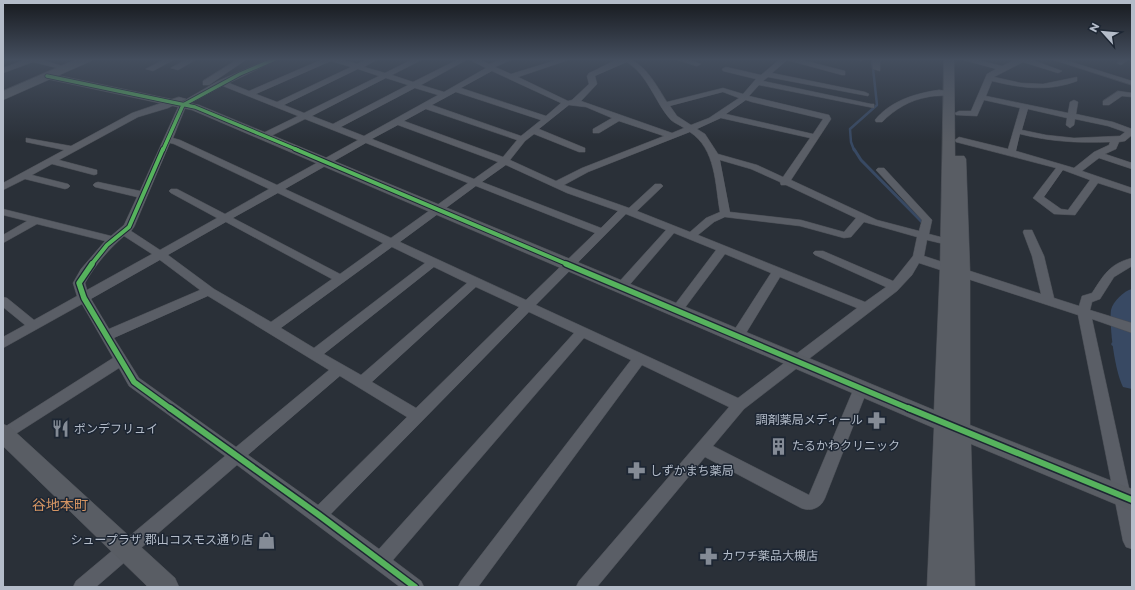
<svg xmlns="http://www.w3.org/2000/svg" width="1135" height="590" viewBox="0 0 1135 590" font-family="Montserrat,'Noto Sans JP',sans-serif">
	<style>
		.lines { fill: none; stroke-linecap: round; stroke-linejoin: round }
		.stream-far2 { stroke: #384963; stroke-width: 2.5 }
		.stream-far1 { stroke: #384963; stroke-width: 3 }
		.stream { stroke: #384963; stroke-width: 3.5 }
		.river { fill: #384963; fill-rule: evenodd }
		.street-casing { stroke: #484c53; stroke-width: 1 }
		.secondary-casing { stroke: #484c53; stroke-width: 1 }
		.primary-casing { stroke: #484c55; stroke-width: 1 }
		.street { fill: #5a5e66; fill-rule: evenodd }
		.secondary { fill: #595d64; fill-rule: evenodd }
		.primary { fill: #5c6168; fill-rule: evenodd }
		.cycleway-far3-casing { stroke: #1d2633; stroke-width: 5 }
		.cycleway-far2-casing { stroke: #1d2633; stroke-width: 6 }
		.cycleway-far1-casing { stroke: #1d2633; stroke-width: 8 }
		.cycleway-casing { stroke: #1d2633; stroke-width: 9 }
		.cycleway-far3 { stroke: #56b35d; stroke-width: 3.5 }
		.cycleway-far2 { stroke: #56b35d; stroke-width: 4 }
		.cycleway-far1 { stroke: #56b35d; stroke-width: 5.5 }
		.cycleway { stroke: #56b35d; stroke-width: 6 }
		.labels { text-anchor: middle; stroke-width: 3; stroke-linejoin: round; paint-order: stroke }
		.near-poi-label { font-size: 12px; fill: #b4bcc9; stroke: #1d2633; text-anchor: start }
		.near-quarter-label { font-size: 14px; fill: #d59563; stroke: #1d2633 }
	</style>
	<rect width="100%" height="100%" fill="#2a3038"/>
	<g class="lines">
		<!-- stream-far2 -->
		<path class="stream-far2" d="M854,150L851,142L850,129L877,105L872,59"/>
		<!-- stream-far1 -->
		<path class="stream-far1" d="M854,149L861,160L923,223"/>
		<!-- stream -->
		<path class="stream" d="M1113,344L1125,348"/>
		<!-- river -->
		<path class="river" d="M1132,289V389L1123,387C1115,372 1109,327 1111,310C1113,301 1124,291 1132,289Z"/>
		<defs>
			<path id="street" d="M27,59H39L69,68L65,70L33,62L3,73V68Z
				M165,59H175L153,71L146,69Z
				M187,59H197L178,70L171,68Z
				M238,59H247L209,85H203V81Z
				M269,59H279L229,83L249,91L323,59H340L357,64L368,59H378L364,67L385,73L413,59H423L392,75L413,82L459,59H468L421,85L444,92L486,68L468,59H478L489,64L503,59H513L495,67L511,74L560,59H571L518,77L568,101L572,100L589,84L587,76L589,73C599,69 611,61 621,59C641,55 658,88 667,102L723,88L743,94L756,79L723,71L722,69L726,67L761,75L780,59H798L845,71V75H842L787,60L772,73L865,92L869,94L868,96L768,77L763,81L871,104H874V108L759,85L749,96L829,115L831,119L791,180L877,220L919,231L922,220L876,170L878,168H884L932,220L929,234L952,240L953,242L948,245L927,240L924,256L1041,294L1032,256L1023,232L1024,230H1032L1044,256L1054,298L1079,306L1082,296L1092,293C1104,275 1109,264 1132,258V266L1114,277L1100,299L1092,302L1090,310L1132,323V333L1092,319L1132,502V549L1126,547L1123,541L1078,315L919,263L912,275L897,291L744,409L713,446L809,495L854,388L856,384L861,383L866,384L868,388L825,498C821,508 811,512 801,508L705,457L597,587H576L579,581L729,407L642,365L478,587H458L461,581L631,360L584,338L393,560L421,581L424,587H400L237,465L96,587H73L76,581L225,456L129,386L119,368L3,442V428L113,358L82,304L3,348V337L25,325L3,307V297L7,298L34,320L77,296L73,283L81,269L105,241L37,224L3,243V235L27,221L3,215V209L111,236L124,225L137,197L95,187L93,185L95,183L98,182L140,191L180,103L218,81ZM331,61L351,67L277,102L256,94ZM627,62C649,76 655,103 671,120C674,123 680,125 684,128L672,133L581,101L597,84L595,76ZM358,69L379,76L304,113L284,105ZM492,71L561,103L546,116L461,88ZM386,78L408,85L333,124L312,116ZM223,86L298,116L261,134V138H267L305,119L358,140L277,185L180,140L173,138L186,106ZM415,88L438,95L364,136L341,127ZM456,92L541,120L521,136L432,105ZM723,92L739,98L709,118L691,125L677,116L670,106ZM746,100L752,102L823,119L813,134L726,114ZM569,105L586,107L612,118L593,129V133H599L619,121L664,136L582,168L556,181L510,160L525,141L534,134L579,152H585V148L539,129ZM426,109L517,140L503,157L404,121ZM721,118L810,138L783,177L757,165L718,154L705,134L697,129ZM398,125L498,162L474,179L372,139ZM690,132C716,149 715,184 720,212L706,218L690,232L637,211L661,188L663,186L661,184H655L629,208L564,185L588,172ZM170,143L174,144L269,189L225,214L177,189H171L169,191L171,193L217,218L160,250L131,231L134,227ZM366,143L468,183L391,238L285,189ZM720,160L751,169L780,182L781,185H786L856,218L844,232L801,220L730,212ZM506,165L567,193L618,211L601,228L482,182ZM476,186L595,233L526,300L400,242ZM278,193L383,243L340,274L233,218ZM626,214L666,230L618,283L616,286L618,289H626L674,233L716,250L673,307L671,310L673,313H681L725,254L771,273L733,332L732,335L733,338H743L780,277L857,308L738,398L536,305ZM725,217L800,226L844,238L851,237L864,222L917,237L913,256L893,281L823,251H815L813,253L815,255L886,287L865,302L698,235L714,222ZM226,222L332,279L271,322L214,289L168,255ZM124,236L152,254L87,290L85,283C95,265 109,249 124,236ZM392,247L425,263L314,348L281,328ZM160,260L200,290L109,329L91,299ZM434,267L467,283L361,375L324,354ZM476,287L519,307L416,408L372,382ZM208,296L329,370L236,447L139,378L114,338ZM529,312L574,333L379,549L331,514ZM340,376L407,417L318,505L248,455Z
				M675,59H687L701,64L697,66Z
				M856,59H865L861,61Z
				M872,59H880V71L873,69Z
				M960,59H973L1002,66L1017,59H1030L1062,71L1058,73L1023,62L994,77L1021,83L1043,84L1077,77V81C1048,92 1021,88 992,81L986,96L1068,113L1070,102L1074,100L1078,102L1076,114L1113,122L1132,129V135L1125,141L1119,142L1116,149L1105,154L1132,163V169L1099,158L1082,171L1132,188V194L1098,183L1075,215L1054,214L1033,198L1056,168L956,142L955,140L959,137L1008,149L1020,108L984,100L977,116L956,115L955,113L959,111H971L987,74L996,69ZM1028,109L1067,118L1066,125L1070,128L1074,125L1075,119L1108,126L1125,132L1120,136L1074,138L1046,135L1022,130ZM1020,134C1052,142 1078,143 1110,142L1109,145L1094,152L1074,168L1016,151ZM1063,170L1090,180L1068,210L1061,209L1044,197Z
				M1051,59H1062L1132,81V85Z
				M1121,59H1129L1121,65L1117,63Z
				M939,90L948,91L952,93C947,97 935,95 928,97C910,100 895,109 882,122H876L875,120C890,101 916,93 939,90Z
				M1118,91L1132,93V97L1122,96L1109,105H1103V101Z
				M179,97L186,99L168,108L138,117L59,160L97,170V174L94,175L52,164L32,175L68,184L70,186L68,188L65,189L25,179L3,190V183L64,150L26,142V138L71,146L132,113Z"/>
			<path id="secondary" d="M944,59H954L955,156H964L966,159L970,271V425L1132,489V511L971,444L975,587H927L934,428L192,110L47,79L42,76L47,73L199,105L934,410L940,267Z
				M3,424L10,427L175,578L179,587H148L3,446Z"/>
			<path id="primary" d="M77,59H93L91,61L3,100V91Z"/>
		</defs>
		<!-- street casing -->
		<use href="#street" class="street-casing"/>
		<!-- secondary casing -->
		<use href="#secondary" class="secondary-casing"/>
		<!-- primary casing -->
		<use href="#primary" class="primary-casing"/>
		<!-- street -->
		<use href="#street" class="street"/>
		<!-- secondary -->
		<use href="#secondary" class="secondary"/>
		<!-- primary -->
		<use href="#primary" class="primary"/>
		<defs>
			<path id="cycleway-far3" d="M47,76L195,107L298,150
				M163,150L183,105L240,74L275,59"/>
			<path id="cycleway-far2" d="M295,149L569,265
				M91,265L107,245L129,227L163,149"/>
			<path id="cycleway-far1" d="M92,264L79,283L84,298L134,382L171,409
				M566,264L910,409"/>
			<path id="cycleway" d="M170,408L319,515L415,587
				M908,408L1132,500"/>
		</defs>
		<!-- cycleway-far3 casing -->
		<use href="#cycleway-far3" class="cycleway-far3-casing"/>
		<!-- cycleway-far2 casing -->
		<use href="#cycleway-far2" class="cycleway-far2-casing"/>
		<!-- cycleway-far1 casing -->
		<use href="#cycleway-far1" class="cycleway-far1-casing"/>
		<!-- cycleway casing -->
		<use href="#cycleway" class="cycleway-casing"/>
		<!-- cycleway-far3 -->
		<use href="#cycleway-far3" class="cycleway-far3"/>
		<!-- cycleway-far2 -->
		<use href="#cycleway-far2" class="cycleway-far2"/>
		<!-- cycleway-far1 -->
		<use href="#cycleway-far1" class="cycleway-far1"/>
		<!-- cycleway -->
		<use href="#cycleway" class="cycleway"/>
	</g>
	<!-- sky -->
	<linearGradient id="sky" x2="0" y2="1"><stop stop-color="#171a1f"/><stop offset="0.42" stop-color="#444e5e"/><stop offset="1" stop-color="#444e5e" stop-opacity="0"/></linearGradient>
	<rect width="1135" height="142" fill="url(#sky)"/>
	<!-- icons -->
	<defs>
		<symbol id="pharmacy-bare" viewBox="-9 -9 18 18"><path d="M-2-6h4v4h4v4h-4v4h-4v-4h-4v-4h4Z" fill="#848b96" stroke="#1d2633" stroke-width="2.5" paint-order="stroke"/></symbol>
		<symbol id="restaurant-bare" viewBox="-9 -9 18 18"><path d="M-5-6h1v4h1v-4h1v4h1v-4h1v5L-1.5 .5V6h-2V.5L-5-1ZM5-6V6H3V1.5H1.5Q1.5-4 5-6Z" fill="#848b96" stroke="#1d2633" stroke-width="2.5" paint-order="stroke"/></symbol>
		<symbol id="building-bare" viewBox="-9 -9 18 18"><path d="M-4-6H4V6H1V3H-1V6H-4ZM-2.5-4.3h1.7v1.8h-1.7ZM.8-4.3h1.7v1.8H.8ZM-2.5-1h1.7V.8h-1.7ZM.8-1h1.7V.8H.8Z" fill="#848b96" stroke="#1d2633" stroke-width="2.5" paint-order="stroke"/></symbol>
		<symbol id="shop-bare" viewBox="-9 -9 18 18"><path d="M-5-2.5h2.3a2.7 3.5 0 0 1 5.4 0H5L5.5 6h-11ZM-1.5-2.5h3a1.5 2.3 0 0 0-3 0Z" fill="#848b96" stroke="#1d2633" stroke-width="2.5" paint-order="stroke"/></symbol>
	</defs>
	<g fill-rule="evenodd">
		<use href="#pharmacy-bare" x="864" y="408" width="25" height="25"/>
		<use href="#restaurant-bare" x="48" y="416" width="25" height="25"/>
		<use href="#building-bare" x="766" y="434" width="25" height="25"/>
		<use href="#pharmacy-bare" x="624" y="458" width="25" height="25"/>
		<use href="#shop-bare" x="254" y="528" width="25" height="25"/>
		<use href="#pharmacy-bare" x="696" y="544" width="25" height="25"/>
	</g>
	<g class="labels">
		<!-- near-poi labels -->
		<g class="near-poi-label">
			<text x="863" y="424" text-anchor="end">調剤薬局メディール</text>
			<text x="74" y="433">ポンデフリュイ</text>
			<text x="792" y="450">たるかわクリニック</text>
			<text x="650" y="475">しずかまち薬局</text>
			<text x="253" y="544" text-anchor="end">シュープラザ 郡山コスモス通り店</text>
			<text x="722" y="560">カワチ薬品大槻店</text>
		</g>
		<!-- near-quarter labels -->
		<g class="near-quarter-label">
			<text x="60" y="510">谷地本町</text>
		</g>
	</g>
	<!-- border -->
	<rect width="1135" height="590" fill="none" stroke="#b4bcc9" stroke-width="8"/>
	<!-- north arrow -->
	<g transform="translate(1103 32) rotate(297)" stroke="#1d2633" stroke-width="3" paint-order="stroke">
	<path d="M0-3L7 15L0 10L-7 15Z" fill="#b4bcc9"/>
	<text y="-6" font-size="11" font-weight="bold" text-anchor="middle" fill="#b4bcc9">N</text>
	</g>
</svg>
